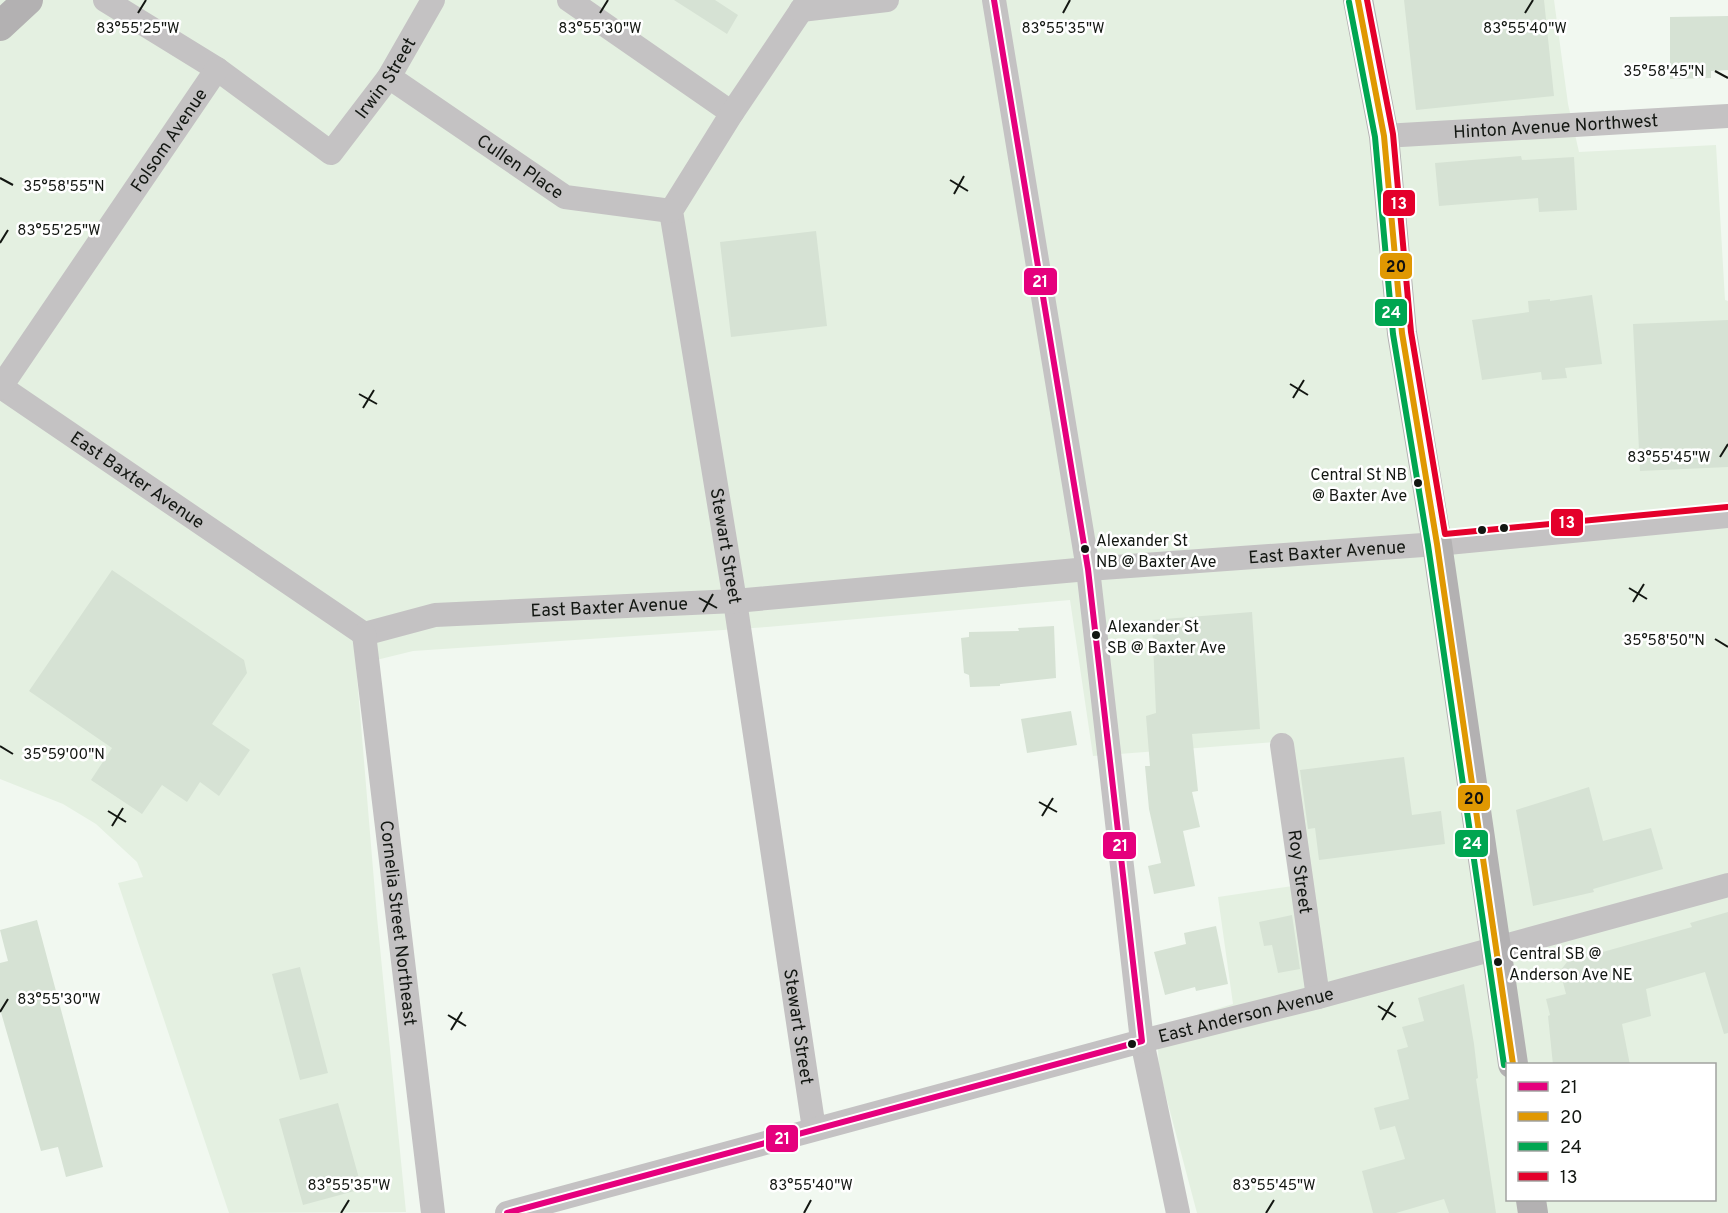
<svg xmlns="http://www.w3.org/2000/svg" width="1728" height="1213" viewBox="0 0 1728 1213" font-family="Overpass,sans-serif">
	<style>
		.built { fill: #e4f0e1; fill-rule: evenodd }
		.building { fill: #d6e2d4 }
		.lines { fill: none; stroke-linecap: round; stroke-linejoin: round }
		.minor { stroke: #c4c2c3; stroke-width: 24 }
		.major { stroke: #b3b1b2; stroke-width: 30 }
		.bus-1-casing { stroke: #fff; stroke-width: 10 }
		.bus-2-casing { stroke: #fff; stroke-width: 10 }
		.bus-3-casing { stroke: #fff; stroke-width: 10 }
		.bus-4-casing { stroke: #fff; stroke-width: 10 }
		.bus-1 { stroke: #e5007d; stroke-width: 6 }
		.bus-2 { stroke: #e09802; stroke-width: 6 }
		.bus-3 { stroke: #00a651; stroke-width: 6 }
		.bus-4 { stroke: #e4002b; stroke-width: 6 }
		.ticks { fill: none; stroke: #131712; stroke-width: 2 }
		.bus-dot { fill: #131712; stroke: #fff; stroke-width: 2 }
		.labels { text-anchor: middle; stroke-width: 5; stroke-linejoin: round; paint-order: stroke }
		.bus-label { font-size: 16px; fill: #131712; stroke: #fff; text-anchor: start }
		.street-label { font-size: 18px; fill: #131712; stroke: #fff }
		.ticks-label { font-size: 15px; text-anchor: middle; fill: #131712; stroke: #fff; stroke-width: 5; stroke-linejoin: round; paint-order: stroke }
		.line-badge { stroke: #fff; stroke-width: 2 }
		.badge-label { font-size: 16px; text-anchor: middle; font-weight: bold; fill: #fff }
		.pale-badge-label { font-size: 16px; text-anchor: middle; font-weight: bold; fill: #111 }
	</style>
	<rect width="100%" height="100%" fill="#f1f8f0"/>
	<!-- built -->
	<path class="built" d="M0,0H1554L1568,104L1579,152L1716,145L1725,300L1728,301V1213H1197L1159,1070L1157,1027L1233,1004L1218,897L1293,886L1274,742L1093,756L1070,600L767,627L413,651L356,665L377,917L406,1212L229,1213L118,883L143,877L137,862L96,824L63,804L0,779ZM1508,1064H1714V1200H1508Z"/>
	<!-- building -->
	<path class="building" d="M674,0H715L738,15L727,34Z
		M1404,0H1544L1554,96L1416,110Z
		M1728,16V70L1711,71V78L1670,79V17Z
		M1521,156L1522,160L1574,157L1577,210L1539,212L1538,198L1439,206L1435,163Z
		M816,231L827,326L731,337L720,242Z
		M1592,295L1602,364L1565,368L1567,378L1542,380L1541,372L1482,380L1472,320L1529,312L1528,301L1550,299V301Z
		M1728,320V467L1640,471L1633,324Z
		M112,570L244,660L247,673L212,724L250,750L219,796L200,782L187,802L162,785L142,814L91,780L112,748L29,691Z
		M1252,612L1260,729L1192,734L1198,791L1192,792L1200,827L1183,831L1195,886L1154,894L1148,866L1161,863L1149,809L1145,766H1150L1146,716L1156,713L1152,620Z
		M1054,626L1056,678L1000,684V686L970,687L969,675L964,673L961,638L969,637V632L1019,631L1018,628Z
		M1071,711L1077,745L1027,753L1021,719Z
		M1404,757L1412,815L1441,811L1445,844L1319,860L1315,828L1308,829L1300,770Z
		M1589,787L1603,841L1651,828L1663,869L1593,889L1594,892L1533,906L1516,810Z
		M1728,912V1033L1724,1034L1705,972L1646,989L1651,1016L1622,1024L1630,1065H1553L1548,1016L1550,1015L1546,999L1566,994L1560,971L1567,962L1692,927L1690,923Z
		M1292,915L1300,969L1278,973L1272,945L1264,946L1259,922Z
		M37,920L103,1167L66,1177L58,1147L41,1151L0,1009V963L8,961L0,930Z
		M1216,926L1228,984L1196,991L1195,987L1165,995L1154,952L1186,944L1184,933Z
		M300,967L328,1073L300,1080L272,974Z
		M1464,984L1474,1044L1478,1078L1476,1079L1496,1213H1449L1444,1199L1396,1213H1373L1362,1171L1405,1159L1395,1126L1380,1130L1374,1108L1409,1099L1397,1050L1408,1047L1402,1027L1424,1021L1418,998Z
		M338,1103L362,1189L303,1205L279,1119Z"/>
	<g class="lines">
		<!-- minor -->
		<g class="minor">
			<path id="s1" d="M105,0L217,69L331,153L389,77L433,0"/>
			<path d="M569,0L732,113"/>
			<path id="s2" d="M808,0L732,113L671,211L735,601L814,1129"/>
			<path d="M994,0L1088,569L1142,1041L1178,1213"/>
			<path d="M801,10L887,0"/>
			<path id="s3" d="M389,77L565,197L671,211"/>
			<path id="s4" d="M1384,136L1728,116"/>
			<path id="s5" d="M1,387L364,634L435,615L735,601L1088,569L1437,544L1728,516"/>
			<path id="s6" d="M0,388L217,69"/>
			<path id="s7" d="M364,634L433,1213"/>
			<path id="s8" d="M1282,745L1318,997"/>
			<path id="s9" d="M507,1213L1142,1041L1318,997L1728,885"/>
		</g>
		<!-- major -->
		<path class="major" d="M1358,0L1384,136L1402,333L1437,544L1513,1064
			M0,26L28,0
			M1531,1200L1533,1213"/>
		<defs>
			<path id="bus-1" d="M507,1213L1142,1041L1088,569L994,0"/>
			<path id="bus-2" d="M1358,0L1384,136L1402,333L1437,544L1513,1064"/>
			<path id="bus-3" d="M1349,2L1375,137L1393,334L1428,545L1504,1065"/>
			<path id="bus-4" d="M1367,0L1393,134L1411,332L1445,534L1727,507"/>
		</defs>
		<!-- bus-1 casing -->
		<use href="#bus-1" class="bus-1-casing"/>
		<!-- bus-2 casing -->
		<use href="#bus-2" class="bus-2-casing"/>
		<!-- bus-3 casing -->
		<use href="#bus-3" class="bus-3-casing"/>
		<!-- bus-4 casing -->
		<use href="#bus-4" class="bus-4-casing"/>
		<!-- bus-1 -->
		<use href="#bus-1" class="bus-1"/>
		<!-- bus-2 -->
		<use href="#bus-2" class="bus-2"/>
		<!-- bus-3 -->
		<use href="#bus-3" class="bus-3"/>
		<!-- bus-4 -->
		<use href="#bus-4" class="bus-4"/>
	</g>
	<!-- ticks -->
	<path class="ticks" d="M138,13L146,0M600,13L608,0M1063,13L1070,0M1525,13L1533,0M1715,71L1728,78M0,178L13,185M950,180L968,191M954,194L964,176M0,243L8,230M1290,384L1308,395M359,394L377,404M1293,398L1304,380M363,408L374,390M1720,457L1728,444M1629,588L1647,599M699,598L717,608M1633,602L1644,584M703,612L713,594M1715,639L1728,647M0,746L13,754M1039,802L1057,812M108,811L126,822M1042,816L1053,798M112,826L123,808M1378,1006L1396,1017M0,1012L8,999M448,1015L466,1026M1382,1020L1393,1002M451,1030L462,1012M341,1213L349,1200M804,1213L811,1200M1266,1213L1274,1200"/>
	<!-- markers -->
	<g class="bus-dot">
		<circle cx="1418" cy="483" r="5"/>
		<circle cx="1504" cy="528" r="5"/>
		<circle cx="1482" cy="530" r="5"/>
		<circle cx="1085" cy="549" r="5"/>
		<circle cx="1096" cy="635" r="5"/>
		<circle cx="1498" cy="962" r="5"/>
		<circle cx="1132" cy="1044" r="5"/>
	</g>
	<g class="labels">
		<!-- bus labels -->
		<g class="bus-label">
			<text x="1407" y="480" text-anchor="end">Central St NB<tspan x="1407" dy="21">@ Baxter Ave</tspan></text>
			<text x="1096" y="546">Alexander St<tspan x="1096" dy="21">NB @ Baxter Ave</tspan></text>
			<text x="1107" y="632">Alexander St<tspan x="1107" dy="21">SB @ Baxter Ave</tspan></text>
			<text x="1509" y="959">Central SB @<tspan x="1509" dy="21">Anderson Ave NE</tspan></text>
		</g>
		<!-- street labels -->
		<g class="street-label">
			<text dy="6" stroke="none"><textPath href="#s1" startOffset="366">Irwin Street</textPath></text>
			<text dy="6" stroke="none"><textPath href="#s4" startOffset="172">Hinton Avenue Northwest</textPath></text>
			<text dy="6" stroke="none"><textPath href="#s6" startOffset="300">Folsom Avenue</textPath></text>
			<text dy="6" stroke="none"><textPath href="#s3" startOffset="159">Cullen Place</textPath></text>
			<text dy="6" stroke="none"><textPath href="#s5" startOffset="165">East Baxter Avenue</textPath></text>
			<text dy="6" stroke="none"><textPath href="#s2" startOffset="591">Stewart Street</textPath></text>
			<text dy="6" stroke="none"><textPath href="#s5" startOffset="1407">East Baxter Avenue</textPath></text>
			<text dy="6" stroke="none"><textPath href="#s5" startOffset="687">East Baxter Avenue</textPath></text>
			<text dy="6" stroke="none"><textPath href="#s8" startOffset="128">Roy Street</textPath></text>
			<text dy="6" stroke="none"><textPath href="#s7" startOffset="291">Cornelia Street Northeast</textPath></text>
			<text dy="6" stroke="none"><textPath href="#s9" startOffset="765">East Anderson Avenue</textPath></text>
			<text dy="6" stroke="none"><textPath href="#s2" startOffset="1077">Stewart Street</textPath></text>
		</g>
	</g>
	<g class="ticks-label">
		<text x="138" y="33">83°55'25"W</text>
		<text x="600" y="33">83°55'30"W</text>
		<text x="1063" y="33">83°55'35"W</text>
		<text x="1525" y="33">83°55'40"W</text>
		<text x="1664" y="76">35°58'45"N</text>
		<text x="64" y="191">35°58'55"N</text>
		<text x="59" y="235">83°55'25"W</text>
		<text x="1669" y="462">83°55'45"W</text>
		<text x="1664" y="645">35°58'50"N</text>
		<text x="64" y="759">35°59'00"N</text>
		<text x="59" y="1004">83°55'30"W</text>
		<text x="349" y="1190">83°55'35"W</text>
		<text x="811" y="1190">83°55'40"W</text>
		<text x="1274" y="1190">83°55'45"W</text>
	</g>
	<g class="line-badge">
		<rect x="1382" y="189" width="34" height="28" rx="6" fill="#e4002b"/>
		<rect x="1379" y="252" width="34" height="28" rx="6" fill="#e09802"/>
		<rect x="1023" y="267" width="35" height="29" rx="6" fill="#e5007d"/>
		<rect x="1374" y="298" width="34" height="29" rx="6" fill="#00a651"/>
		<rect x="1550" y="508" width="34" height="29" rx="6" fill="#e4002b"/>
		<rect x="1457" y="784" width="34" height="28" rx="6" fill="#e09802"/>
		<rect x="1454" y="829" width="35" height="29" rx="6" fill="#00a651"/>
		<rect x="1102" y="831" width="35" height="29" rx="6" fill="#e5007d"/>
		<rect x="765" y="1124" width="34" height="29" rx="6" fill="#e5007d"/>
	</g>
	<g class="badge-label">
		<text x="1399" y="209">13</text>
		<text x="1040" y="287">21</text>
		<text x="1391" y="318">24</text>
		<text x="1567" y="528">13</text>
		<text x="1472" y="849">24</text>
		<text x="1120" y="851">21</text>
		<text x="782" y="1144">21</text>
	</g>
	<g class="pale-badge-label">
		<text x="1396" y="272">20</text>
		<text x="1474" y="804">20</text>
	</g>
	<!-- legend -->
	<rect x="1506" y="1063" width="210" height="138" fill="#ffffff" stroke="#a1a2a0" stroke-width="1.5"/>
	<rect x="1518" y="1082" width="30" height="9" fill="#e5007d" stroke="#a1a2a0" stroke-width="1.5"/>
	<text x="1560" y="1093" font-size="18" fill="#131712">21</text>
	<rect x="1518" y="1112" width="30" height="9" fill="#e09802" stroke="#a1a2a0" stroke-width="1.5"/>
	<text x="1560" y="1123" font-size="18" fill="#131712">20</text>
	<rect x="1518" y="1142" width="30" height="9" fill="#00a651" stroke="#a1a2a0" stroke-width="1.5"/>
	<text x="1560" y="1153" font-size="18" fill="#131712">24</text>
	<rect x="1518" y="1172" width="30" height="9" fill="#e4002b" stroke="#a1a2a0" stroke-width="1.5"/>
	<text x="1560" y="1183" font-size="18" fill="#131712">13</text>
</svg>
